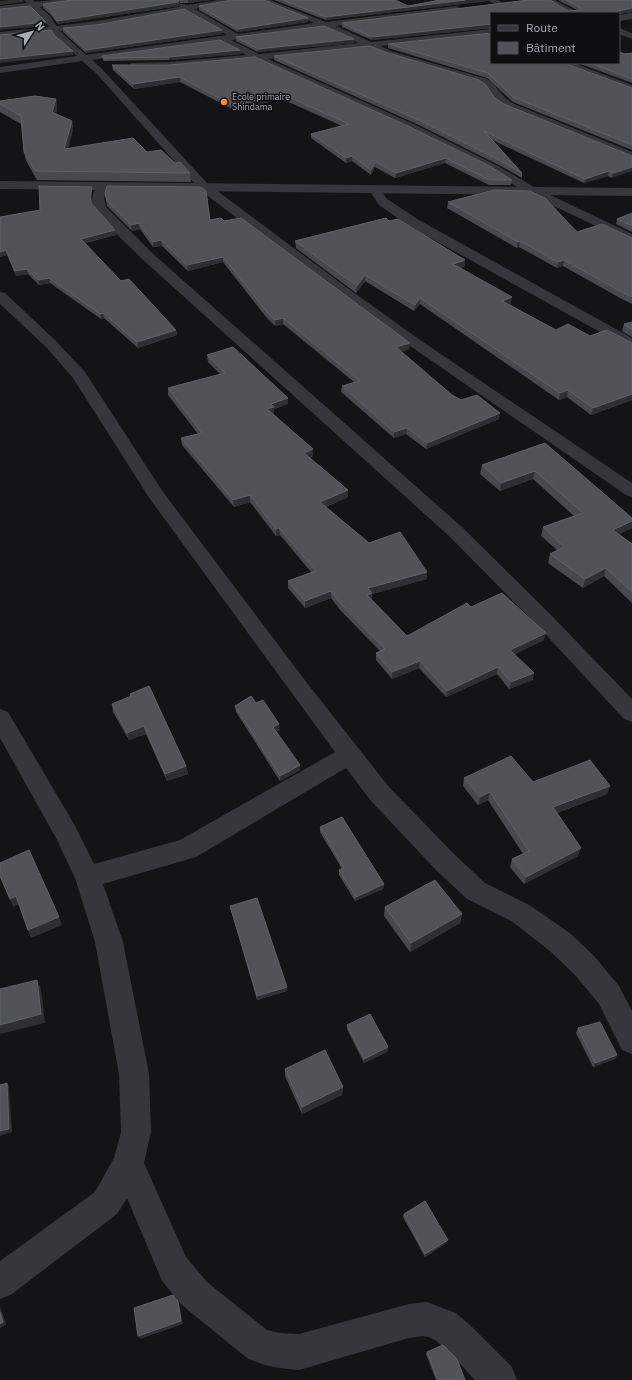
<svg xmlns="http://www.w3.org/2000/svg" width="632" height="1380" viewBox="0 0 632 1380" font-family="'IBM Plex Sans',sans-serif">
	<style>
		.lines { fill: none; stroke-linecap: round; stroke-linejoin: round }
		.minor { fill: #34373b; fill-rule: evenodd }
		.tertiary { fill: #34373b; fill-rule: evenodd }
		.wall { fill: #46494e }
		.shaded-wall { fill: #2d3033 }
		.building { fill: #505459; stroke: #5d6268 }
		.poi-dot { fill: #ff8b22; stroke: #0e0f11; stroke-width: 1.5 }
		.labels { text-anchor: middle; stroke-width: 3; stroke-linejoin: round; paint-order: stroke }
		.far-poi-label { font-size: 9px; fill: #a4adb7; stroke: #0e0f11; text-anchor: start }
	</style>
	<rect width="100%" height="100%" fill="#131416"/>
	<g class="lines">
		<!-- minor -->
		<path class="minor" d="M24,0H33L35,2L53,0H78L74,2L40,7L50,16L57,26L96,21L179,7L180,4L188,5L219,0H237L233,2L195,9L238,34L314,23L259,0H270L326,22L457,6L461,9L457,12L336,26L371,42L491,29V35L381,46L391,51L487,79C498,86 500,95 512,103L632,152V159L504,107L494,100L487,88L479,83L385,55L369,48L268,59L418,126L498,166L536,188L632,234V243L528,194L490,170L410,130L256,60L169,68L132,69L127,66L132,63L169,62L246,55L220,42L92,60L102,69L208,184L346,287L423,342L632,483V497L626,495L413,348L336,293L200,190L96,73L82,61L0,73V67L77,56L57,39L52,32L0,38V32L49,27L44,20L31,8L0,12V6L27,3ZM185,11L227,35L86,55L60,31L96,27ZM324,28L359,43L259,54L231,40Z
			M487,0H498L505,4L501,7Z
			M545,0H555L579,13H568Z
			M632,13V19L619,21V15Z
			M619,28L632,33V39L619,34Z
			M560,63H574L632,85V92L562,65Z
			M102,183L106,184L108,187L104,198L106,207L151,252L463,528L550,614L632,699V722L624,719L536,624L449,536L141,258C132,248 98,218 94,208C90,200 93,191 98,184Z
			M375,186L379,187L387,199L419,220L632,338V349L627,347L409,226L379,205L369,190L371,187Z
			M0,292L5,293L56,341L85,372L163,492L307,683L389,787L455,855L485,883L531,906L571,934L595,957L619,986L632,1011V1054L622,1050L599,1004L575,975L551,952L513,922L467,899L437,871L371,801L346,768L196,857L103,884L123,942L149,1074L151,1132L144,1163L186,1257L207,1282L267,1330L280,1333L299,1334L409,1304L427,1302L456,1313L472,1327L512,1367L517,1380H475C465,1370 440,1339 428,1337C422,1335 415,1338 409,1338L299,1370C280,1369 264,1366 247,1358L183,1306L162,1281L127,1198L117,1214L12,1294L0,1299V1261L95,1192L114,1158L121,1132L119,1074L95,942L75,878L56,838L0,738V709L8,712L74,824L94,864L180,840L335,752L150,499L73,378L46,347L0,304Z"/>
		<!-- tertiary -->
		<path class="tertiary" d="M0,181L632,188V196L0,189Z"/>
	</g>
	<!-- wall -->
	<path class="wall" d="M72,0H210L188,3H180L178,6L58,24L51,15L43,8V4Z
		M274,0H395L408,6L440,0H496L326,20Z
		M528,0H550L568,11L577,10L558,0H632V12L619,14V13H491V28L372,40L342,27V23Z
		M199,6L308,22L238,32L199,10Z
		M63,28L222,30V34L86,53L63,32Z
		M236,37L354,39V43L258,52L236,41Z
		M388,44L632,88V150L513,102L487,78L388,48Z
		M240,50L241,54L169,60L104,61L103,60L102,56Z
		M385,52L494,97L504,104L632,156L612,178L608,176L584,183L492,140L522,173V178L499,165L419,125L274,60V56Z
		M632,53V83L578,63H619L625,54Z
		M255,57L512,180L511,185H489L445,163L395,178L375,167L371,175L352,161L346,163L311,138V134L342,126L282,99L234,110L180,82L134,89L113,70L112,65H169Z
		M56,99L57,108L56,114L72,121L73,129L68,148L147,152L175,163L190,173L191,182L37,180L26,161L24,152L21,124L0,112V101Z
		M92,187V192L91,201L92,204L115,230L116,235L85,243L121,281L176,330L177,335L138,348L104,318L101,319L50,283L39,285L28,274L16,276L7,255L0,257V217L40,210Z
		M105,193L210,220L224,221L410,343L409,349L401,352L452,395L461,400L499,419L426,449L406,434L394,438L341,392L342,386L354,382L283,324L275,326L266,317L223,262L188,271L162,246L153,247L140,229L132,231L107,206Z
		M448,202L577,232L632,238V304L620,298L563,266L557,268L519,247L517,248L447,208Z
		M632,213V232L616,224L617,219Z
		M389,221L465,266L460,268L511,303L509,304L556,330L632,343V400L591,415L567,397L559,400L420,304L414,311L365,281L356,293L296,248L295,241Z
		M632,322V337L622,331L624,324Z
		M207,355L288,398V404L274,409V414H273L313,449V456L310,458L348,497L326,507L369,543L427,572V579L372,594V600L407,636L471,607L544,640L515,654L533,680L509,689L497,674L446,697L419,668L392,679L376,660V653L380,651L341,611L331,598L305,608L288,588V581L311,572L280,535L276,536L250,502L234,507L182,445L181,438L198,434L168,395V388L220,374L208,362Z
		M545,443L632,528L619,534L632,544V603L604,576L583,588L548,563L550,554L557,550L541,536L543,527L574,516L533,479L500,491L480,474L482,465Z
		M130,694L186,766L188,774L167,781L146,734L129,740L113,712L112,704L131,697Z
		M256,703L280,730L276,731L300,765V770L280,781L236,712L235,706Z
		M464,778L533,782L610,786L607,794L557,813L578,856L524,884L510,867L512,859L523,854L488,800L478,805L463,786Z
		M320,827L384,884L383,889L355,901L339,875V870L342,869L320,832Z
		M230,906L287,991L257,1000L231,910Z
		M385,907L462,914L460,923L410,952L384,916Z
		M347,1025L388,1047L387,1052L364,1063L347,1029Z
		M578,1028L617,1055L615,1059L593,1067L576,1033Z
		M285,1069L343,1087L342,1095L302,1114L285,1076Z
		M404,1214L448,1240L446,1243L425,1257L403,1217Z
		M427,1352L465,1380H436L426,1354Z"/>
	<!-- shaded-wall -->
	<path class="shaded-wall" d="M8,0H23L24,2L0,5V1Z
		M180,0V3L178,6L58,24L57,21Z
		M188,0H210L188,3Z
		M465,0H496L326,20V17Z
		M632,8V12L619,14V13H609Z
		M308,18V22L238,32V29Z
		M46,22V26L0,30V27Z
		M491,24V28L372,40V37Z
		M222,30V34L86,53V50Z
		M354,39V43L258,52V49Z
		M240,50L241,54L169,60V57Z
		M73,51V55L0,63V59Z
		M180,77V82L134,89L133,84Z
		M282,94V99L234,110V106Z
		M56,99L57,108L54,120L52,112Z
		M72,121L73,129L66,158L64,149Z
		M352,156V161L346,163V158Z
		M446,158L445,163L395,178L396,173Z
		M376,162L375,167L371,175V170Z
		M632,167V171L612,178L613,173Z
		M609,171L608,176L584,183L585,179Z
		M92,187V192L91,202L90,197Z
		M139,223L140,229L132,231L131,225Z
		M115,230L116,235L82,243L81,239Z
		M161,240L162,246L153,247V242Z
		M520,241L519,247L517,248L518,242Z
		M6,250L7,255L0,257V252Z
		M223,257V262L188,271L187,265Z
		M465,260V266L453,270V264Z
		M564,260L563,266L557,268L558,262Z
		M27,269L28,274L16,276L15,271Z
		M365,275V281L356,293L357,286Z
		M49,278L50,283L39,285L38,280Z
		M512,297L511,303L501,307L502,301Z
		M420,298V304L414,311L415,305Z
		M103,313L104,318L101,319L100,314Z
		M283,318V324L275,326V320Z
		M176,330L177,335L138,348L137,342Z
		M410,343L409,349L395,353L396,347Z
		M568,390L567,397L559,400L560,393Z
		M632,394V400L591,415L593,408Z
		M288,398V404L274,409V414L268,416L267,409L271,404Z
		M500,413L499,419L426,449L427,443Z
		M407,428L406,434L394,438V432Z
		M313,449V456L304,460V453Z
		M535,471L533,479L500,491L501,483Z
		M348,490V497L320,509V502Z
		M250,495V502L234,507L233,500Z
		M632,521V528L611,538L613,530Z
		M279,528L280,535L276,536V529Z
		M606,568L604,576L583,588L585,579Z
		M427,572V579L372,594V600L367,602L368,588Z
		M331,591V598L305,608V601Z
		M546,633L544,640L509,657L510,650Z
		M420,661L419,668L392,679V672Z
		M498,667L497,674L446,697L447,691Z
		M534,673L533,680L509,689L511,682Z
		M279,724L280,730L273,732V727Z
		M144,726L146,734L129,740L127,733Z
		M300,765V770L280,781V776Z
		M186,766L188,774L167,781L165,774Z
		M610,786L607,794L551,815L553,807Z
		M490,792L488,800L478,805L480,797Z
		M581,848L578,856L524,884L526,877Z
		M384,884L383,889L355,901L356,897Z
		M16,896L20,904L13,907L10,899Z
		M462,914L460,923L410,952L411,943Z
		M59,917L62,925L31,938L28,930Z
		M37,980L41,989L45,1023L0,1034V1025Z
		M287,987V991L257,1000V996Z
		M388,1047L387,1052L364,1063V1059Z
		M617,1055L615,1059L593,1067L595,1063Z
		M7,1083L9,1087L12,1132L0,1136V1131Z
		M343,1087L342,1095L302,1114V1107Z
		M448,1240L446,1243L425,1257V1254Z
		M178,1301L179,1304L183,1324L140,1339L138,1336Z
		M0,1306L6,1324L0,1328Z"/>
	<!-- building -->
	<path class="building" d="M72,0H179L178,2L57,21L51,11L43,4Z
		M232,0H264L308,18L238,29L199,6Z
		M283,0H395L408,6L440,0H465L326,17Z
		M528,0H550L568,11L581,10L580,8L566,0H632V8L609,13H491V24L372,37L342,23Z
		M30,6L46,22L0,27V9Z
		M184,9L222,30L86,50L63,28L96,25Z
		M324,26L354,39L258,49L236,37Z
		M51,30L55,36L73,51L0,59V35Z
		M491,33V63H564L632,88V145L513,97L488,73L388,44Z
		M220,40L240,50L169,57L104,58L102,56Z
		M370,46L385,52L479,80L486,85L494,97L504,104L632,156V167L613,173L609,171L585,179L484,131L522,173L499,160L419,120L274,56Z
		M619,52L625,54L632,53V79L590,63H619Z
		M255,57L410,127L490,166L512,180H490L446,158L396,173L376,162L371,170L352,156L346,158L311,134L349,124L282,94L234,106L180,77L133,84L112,65H169Z
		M35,96L56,99L52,112L72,121L64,149L133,138L147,152L161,150L175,163L180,162L190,173L35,171L24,152L21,116L0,104V101Z
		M39,186L92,187L90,197L92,204L115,230L81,239L121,281L129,279L176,330L137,342L103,313L100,314L49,278L38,280L27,269L15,271L6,250L0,252V217L40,210Z
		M107,186L201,187L206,191L210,220L221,218L224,221L241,218L410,343L396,347L452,395L461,400L477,395L500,413L427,443L407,428L394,432L342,386L360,381L283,318L275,320L266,311L223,257L187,265L161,240L153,242L139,223L131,225L107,201L105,193Z
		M494,190L530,191L545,198L577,232L602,224L632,238V297L622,292L564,260L558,262L520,241L518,242L448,202Z
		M632,213V226L617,219Z
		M386,218L389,221L398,219L465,260L453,264L512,297L502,301L556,330L568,324L590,336L607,330L632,343V394L593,408L568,390L560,393L420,298L415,305L365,275L357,286L295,241Z
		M632,322V330L624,324Z
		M233,347L288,398L271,404L274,407L267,409L313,449L304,453L348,490L320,502L369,543L400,532L427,572L368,588L372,593L367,595L407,636L467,603L471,607L502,593L546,633L510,650L534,673L511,682L498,667L447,691L420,661L392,672L376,653L385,649L341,604L331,591L305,601L288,581L316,571L279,528L276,529L250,495L233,500L181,438L202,433L168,388L225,373L207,355Z
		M545,443L632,518V521L613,530L632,544V592L606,568L585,579L550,554L564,547L543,527L583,513L535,471L501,483L482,465Z
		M149,686L186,766L165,774L144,726L127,733L112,704L131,696L130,694Z
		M251,696L256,703L263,700L279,724L273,727L300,765L280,776L235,706Z
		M511,756L533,782L590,760L610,786L553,807L581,848L526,877L512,859L529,851L490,792L480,797L464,778Z
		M342,817L384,884L356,897L339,870L344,868L320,827Z
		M29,850L59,917L28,930L16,896L10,899L0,876V863Z
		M435,880L462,914L411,943L385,907Z
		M257,898L287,987L257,996L230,906Z
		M37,980L41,1014L0,1025V989Z
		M370,1014L388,1047L364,1059L347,1025Z
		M600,1022L617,1055L595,1063L578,1028Z
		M325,1050L343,1087L302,1107L285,1069Z
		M7,1083L9,1129L0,1131V1085Z
		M425,1201L448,1240L425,1254L404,1214Z
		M173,1295L178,1301L181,1321L138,1336L134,1308Z
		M0,1312L3,1322L0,1324Z
		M443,1345L457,1359L465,1380H438L427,1352Z"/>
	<!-- markers -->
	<circle class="poi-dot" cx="224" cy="102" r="4"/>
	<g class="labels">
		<!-- far-poi labels -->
		<g class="far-poi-label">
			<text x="232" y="100">Ecole primaire<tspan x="232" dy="10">Shindama</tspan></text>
		</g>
	</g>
	<!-- legend -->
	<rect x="490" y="12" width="130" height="52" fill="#0e0f11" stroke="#4a4e53"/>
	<rect x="498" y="25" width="20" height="6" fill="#34373b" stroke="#4a4e53"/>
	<text x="526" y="32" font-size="12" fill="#a4adb7">Route</text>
	<rect x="498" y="42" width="20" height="12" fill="#505459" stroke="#4a4e53"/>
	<text x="526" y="52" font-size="12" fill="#a4adb7">Bâtiment</text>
	<!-- north arrow -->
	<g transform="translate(32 32) rotate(54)" stroke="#0e0f11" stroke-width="3" paint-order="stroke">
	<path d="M0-3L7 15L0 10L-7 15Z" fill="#a4adb7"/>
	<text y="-6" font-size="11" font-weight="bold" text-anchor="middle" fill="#a4adb7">N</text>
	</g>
</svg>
